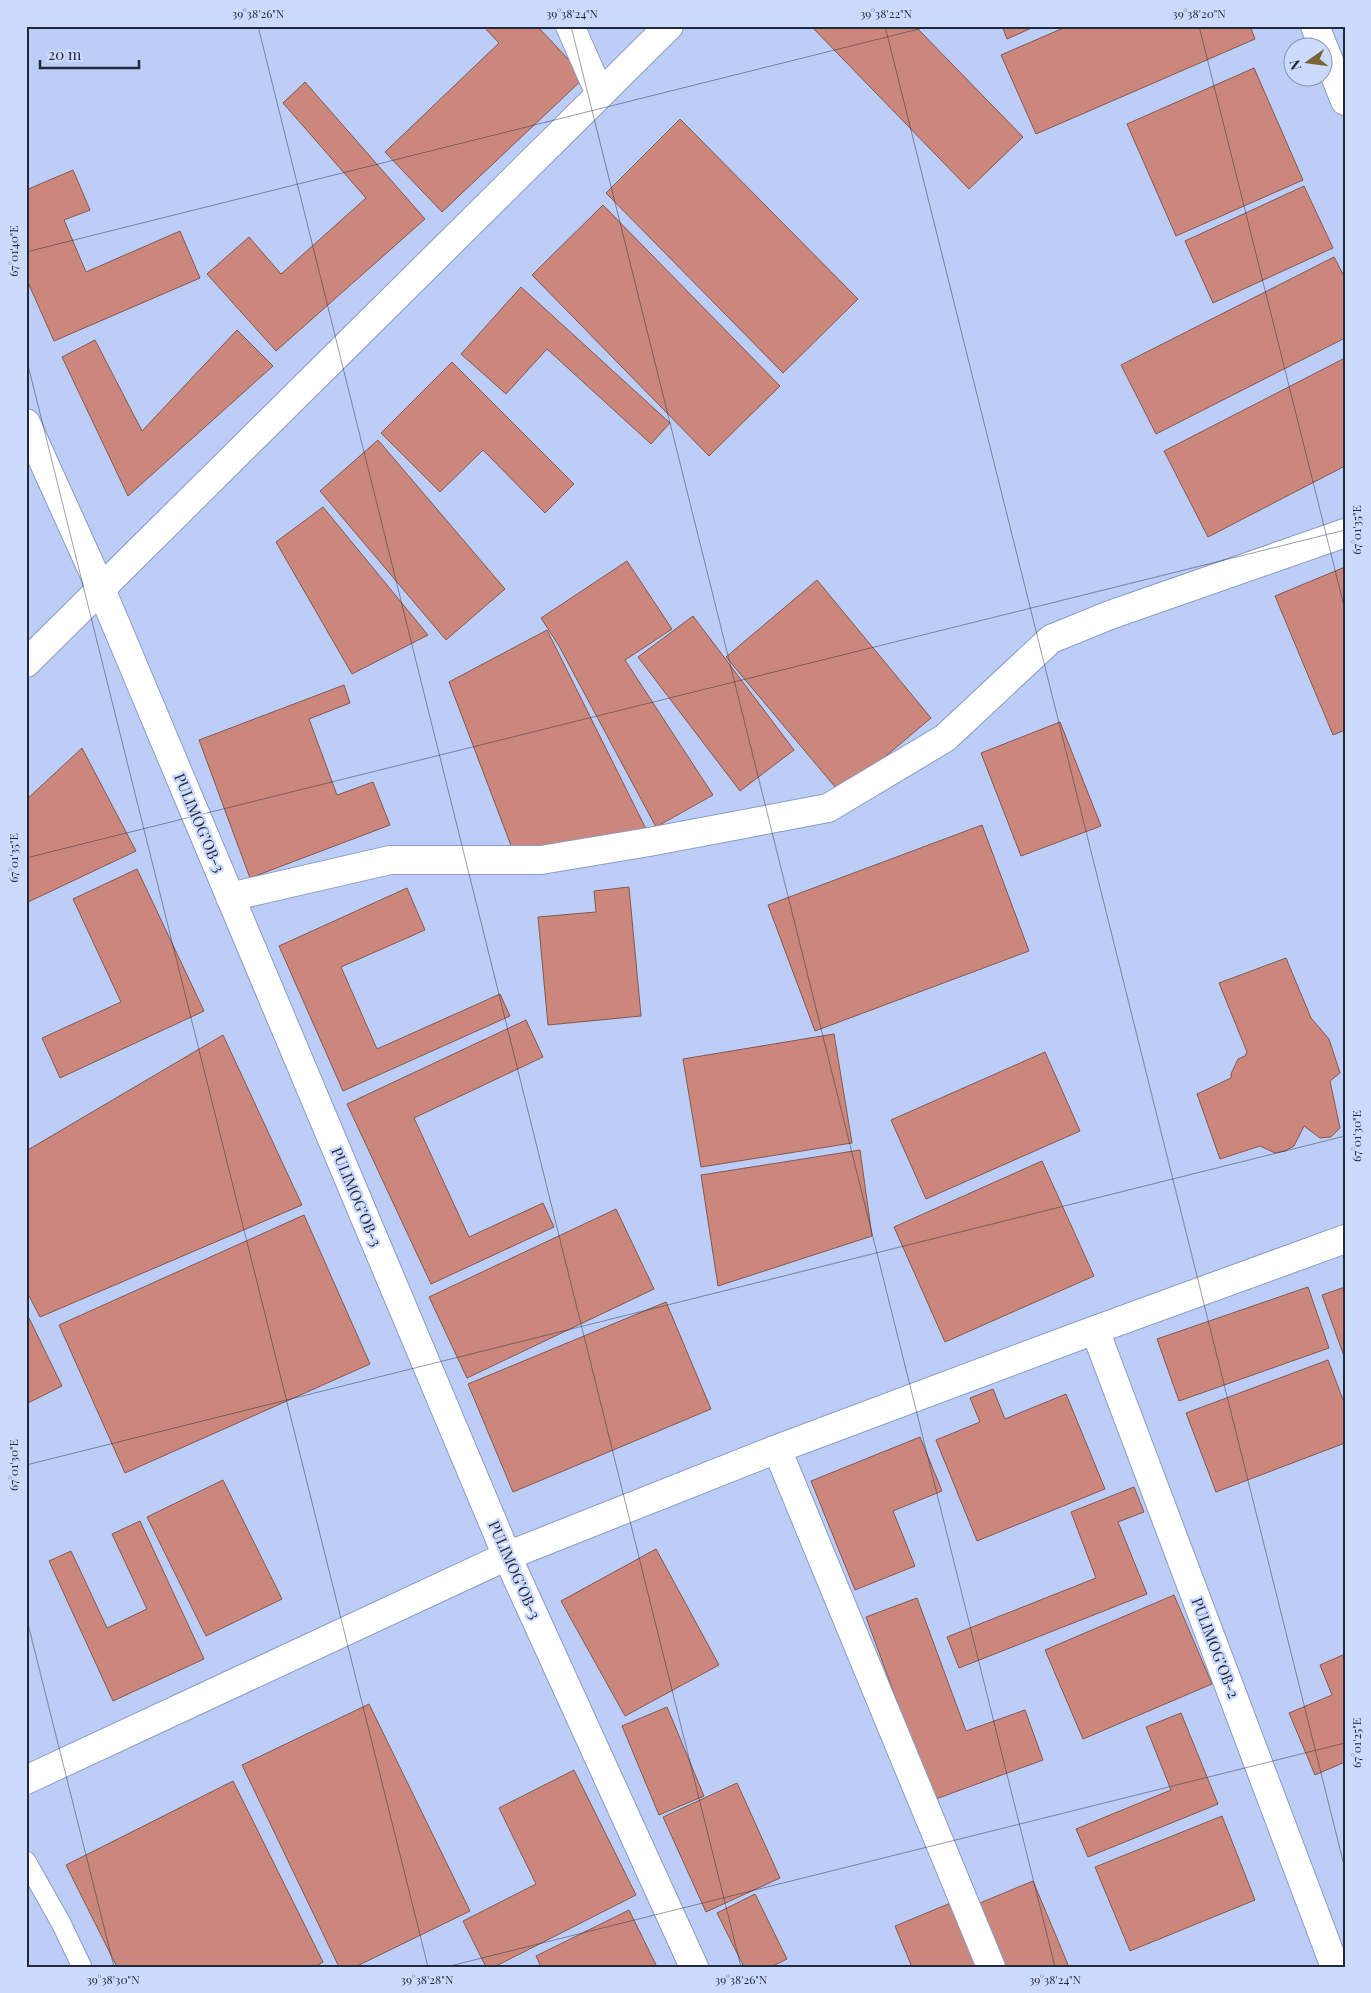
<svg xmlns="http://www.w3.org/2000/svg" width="1371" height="1993" viewBox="0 0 1371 1993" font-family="'Playfair Display',serif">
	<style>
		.building { fill: #cc877d; stroke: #855750 }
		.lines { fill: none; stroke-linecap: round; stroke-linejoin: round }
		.service-casing { stroke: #8b9bc4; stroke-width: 21 }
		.minor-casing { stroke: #8b9bc4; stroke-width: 30 }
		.secondary-casing { stroke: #8b9bc4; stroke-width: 30 }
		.primary-casing { stroke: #8b9bc4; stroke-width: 30 }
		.service { stroke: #fff; stroke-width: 19 }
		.minor { stroke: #fff; stroke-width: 28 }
		.secondary { stroke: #fff; stroke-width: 28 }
		.primary { stroke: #fff; stroke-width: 28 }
		.ticks { fill: none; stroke: #222939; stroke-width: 1; stroke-opacity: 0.45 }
		.labels { text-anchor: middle; stroke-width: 4.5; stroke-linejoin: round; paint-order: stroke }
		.street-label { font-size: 15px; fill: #222939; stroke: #ccdafd }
		.neatline { fill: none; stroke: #222939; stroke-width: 2 }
		.ticks-label { font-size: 12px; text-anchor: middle; fill: #222939 }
	</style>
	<rect width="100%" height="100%" fill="#bccdf7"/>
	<!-- building -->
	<path class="building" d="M483,26H537L585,77L442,212L385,152L499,43Z
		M811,26H915L1023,137L969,189Z
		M1002,26H1036L1007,39Z
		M1068,26H1250L1255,39L1036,134L1001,55Z
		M1254,68L1303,180L1176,236L1127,124Z
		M305,82L425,219L276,351L207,274L249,237L281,274L366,198L283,103Z
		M680,119L858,299L783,373L606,193Z
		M73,170L90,210L64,220L86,272L180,231L200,278L54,341L26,278V190Z
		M1304,186L1333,248L1213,303L1185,241Z
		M603,205L780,386L709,456L532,275Z
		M1334,257L1345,278V338L1156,434L1121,365Z
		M521,287L670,423L651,444L547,349L506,394L461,354Z
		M237,330L273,366L128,496L62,357L95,340L142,431Z
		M1343,359L1345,362V466L1208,537L1164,451Z
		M452,362L574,484L545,513L483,450L440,492L381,433Z
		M378,440L505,589L446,640L320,491Z
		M323,507L428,635L352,674L276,542Z
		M627,561L672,629L625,660L713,795L656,827L559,646L541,618Z
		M1345,567V730L1333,735L1275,596Z
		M817,580L931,718L841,794L726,657Z
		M693,616L794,750L740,791L638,657Z
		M547,630L647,831L515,856L449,682Z
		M344,685L350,703L309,719L337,795L373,782L390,825L250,878L199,740Z
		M1060,722L1101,826L1021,856L981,753Z
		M82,748L136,851L26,903V800Z
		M982,825L1029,951L815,1031L768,905Z
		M137,869L204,1011L60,1078L42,1038L121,1002L73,899Z
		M629,887L641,1016L548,1025L538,917L596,912L594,891Z
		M407,888L425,930L341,967L377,1049L500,994L510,1016L343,1091L279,946Z
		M1286,958L1311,1018L1329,1039L1340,1073L1330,1081L1340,1128L1331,1137L1320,1138L1304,1126L1294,1146L1285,1151L1275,1153L1260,1146L1220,1159L1197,1094L1231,1078V1074L1238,1059L1245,1056L1247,1052L1219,983Z
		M526,1020L543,1057L414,1118L469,1237L543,1203L554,1227L431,1284L347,1104Z
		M834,1034L852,1143L701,1167L683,1059Z
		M223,1035L302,1205L40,1317L26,1290V1151Z
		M1045,1052L1080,1131L926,1199L891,1120Z
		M860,1150L872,1236L718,1286L701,1175Z
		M1042,1161L1094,1276L945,1342L894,1227Z
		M616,1209L654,1289L467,1378L429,1297Z
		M304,1215L370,1364L125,1473L59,1325Z
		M1308,1287L1329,1348L1179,1401L1157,1339Z
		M1345,1287V1359L1322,1295Z
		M666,1302L711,1409L513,1492L468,1384Z
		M29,1318L62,1386L26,1404V1319Z
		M1328,1360L1345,1405V1443L1216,1492L1186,1413Z
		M993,1389L1005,1419L1066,1394L1105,1489L977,1541L936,1440L980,1422L970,1398Z
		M920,1437L942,1491L893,1511L915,1566L855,1590L811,1481Z
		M223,1480L282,1599L206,1636L147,1517Z
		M1134,1487L1144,1512L1118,1522L1147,1594L959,1668L947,1637L1096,1578L1071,1512Z
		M140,1521L204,1659L113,1701L49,1561L71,1551L107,1628L147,1609L112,1534Z
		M656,1549L719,1665L625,1716L561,1601Z
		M1174,1595L1212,1684L1083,1739L1045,1650Z
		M917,1598L966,1731L1025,1710L1043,1760L933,1800L866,1617Z
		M1345,1654V1762L1315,1775L1289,1713L1332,1695L1320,1665Z
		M369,1704L470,1911L355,1967H339L242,1765Z
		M667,1707L704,1796L659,1815L622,1726Z
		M1181,1713L1218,1804L1088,1857L1076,1829L1171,1790L1146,1727Z
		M574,1770L636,1895L494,1967H486L463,1921L536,1884L499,1808Z
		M233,1781L323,1962L314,1967H117L66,1865Z
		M737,1783L780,1878L706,1912L663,1817Z
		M1222,1816L1255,1900L1130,1951L1095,1867Z
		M1033,1881L1069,1967H1001L975,1905Z
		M755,1894L787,1959L771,1967H744L717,1913Z
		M953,1902L980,1967H912L895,1926Z
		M629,1910L657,1967H541L536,1956Z"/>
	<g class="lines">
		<defs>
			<path id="service" d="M26,1861L61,1923L82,1967"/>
			<path id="minor" d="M570,26L600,94
				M26,423L101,589L507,1556L694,1967
				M230,897L390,860H541L649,842L828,808L945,738L1051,639L1110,615L1345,533
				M1095,1330L1335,1967
				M777,1449L991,1967
				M26,1780L507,1556L777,1449L1095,1330L1345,1239"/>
			<path id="secondary" d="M26,663L669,26"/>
			<path id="primary" d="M1315,26L1345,101"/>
		</defs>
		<!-- service casing -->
		<use href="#service" class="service-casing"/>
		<!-- minor casing -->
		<use href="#minor" class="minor-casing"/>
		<!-- secondary casing -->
		<use href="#secondary" class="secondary-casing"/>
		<!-- primary casing -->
		<use href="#primary" class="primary-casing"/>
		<!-- service -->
		<use href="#service" class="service"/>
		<!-- minor -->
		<use href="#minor" class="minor"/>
		<!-- secondary -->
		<use href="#secondary" class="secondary"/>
		<!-- primary -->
		<use href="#primary" class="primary"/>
	</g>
	<!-- ticks -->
	<path class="ticks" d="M258,26L741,1967M571,26L1055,1967M885,26L1345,1869M1199,26L1345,610M26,252L931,26M26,357L428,1967M26,858L1345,530M26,1465L1345,1136M26,1616L114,1967M446,1967L1345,1743"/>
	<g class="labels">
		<!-- street labels -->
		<g class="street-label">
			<text transform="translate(199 823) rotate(67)" y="5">PULIMOG’OB-3</text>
			<text transform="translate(356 1197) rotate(67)" y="5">PULIMOG’OB-3</text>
			<text transform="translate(514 1570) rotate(66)" y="5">PULIMOG’OB-3</text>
			<text transform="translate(1215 1648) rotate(69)" y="5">PULIMOG’OB-2</text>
		</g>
	</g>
	<!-- border -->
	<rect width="1371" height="1993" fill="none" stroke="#ccdafd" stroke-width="55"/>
	<!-- north arrow -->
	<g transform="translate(1308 62) rotate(256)"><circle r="24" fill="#ccdafd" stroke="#8893af"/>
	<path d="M0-4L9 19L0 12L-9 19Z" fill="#7a6635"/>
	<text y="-8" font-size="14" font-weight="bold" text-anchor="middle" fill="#222939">N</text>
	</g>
	<!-- scale -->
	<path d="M40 60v8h99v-8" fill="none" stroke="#222939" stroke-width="2.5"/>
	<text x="48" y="60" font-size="15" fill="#222939" stroke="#ccdafd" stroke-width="4" paint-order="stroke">20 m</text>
	<rect x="28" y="28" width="1316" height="1938" class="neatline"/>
	<g class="ticks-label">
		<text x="258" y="18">39°38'26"N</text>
		<text x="572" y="18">39°38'24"N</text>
		<text x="886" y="18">39°38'22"N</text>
		<text x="1199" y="18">39°38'20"N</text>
		<text transform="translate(14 251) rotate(-90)" y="4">67°01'40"E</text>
		<text transform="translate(1357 530) rotate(-90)" y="4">67°01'35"E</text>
		<text transform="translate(14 858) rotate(-90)" y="4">67°01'35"E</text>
		<text transform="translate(1357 1136) rotate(-90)" y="4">67°01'30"E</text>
		<text transform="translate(14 1465) rotate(-90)" y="4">67°01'30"E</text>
		<text transform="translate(1357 1743) rotate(-90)" y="4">67°01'25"E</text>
		<text x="113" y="1984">39°38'30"N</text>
		<text x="427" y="1984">39°38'28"N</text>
		<text x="741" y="1984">39°38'26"N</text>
		<text x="1055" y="1984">39°38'24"N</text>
	</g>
</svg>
